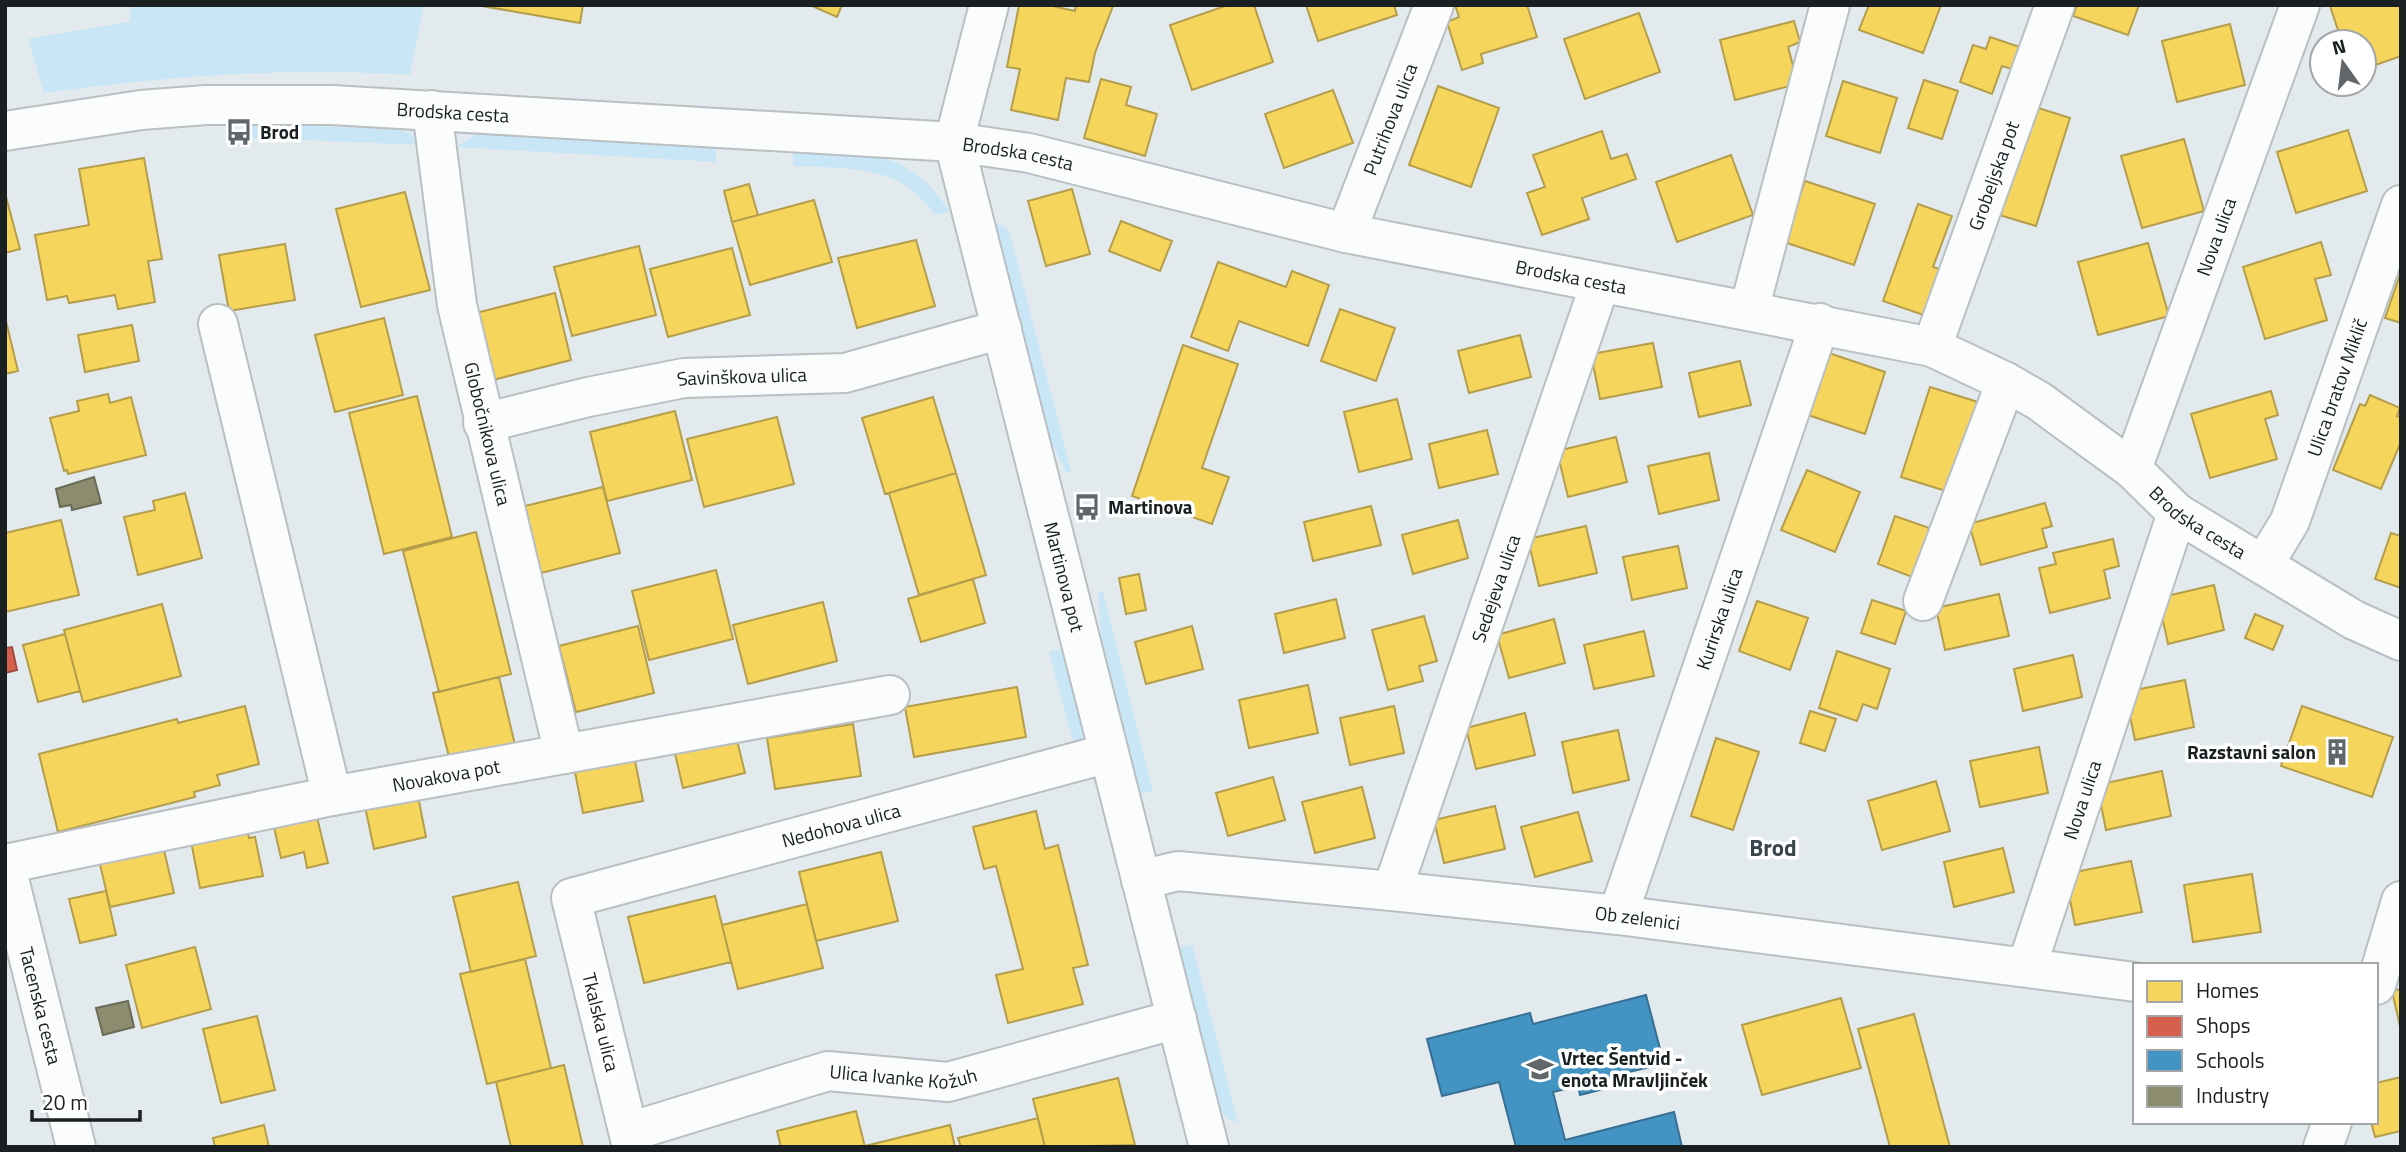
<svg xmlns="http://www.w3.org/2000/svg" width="2406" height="1152" viewBox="0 0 2406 1152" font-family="'Titillium Web',sans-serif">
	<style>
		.green { fill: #c9e6f7 }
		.homes { fill: #f6d55c; stroke: #b49e4b; stroke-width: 2 }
		.shops { fill: #d6604d; stroke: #9e4c40; stroke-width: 2 }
		.schools { fill: #4393c3; stroke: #377093; stroke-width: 2 }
		.industry { fill: #8c8c6e; stroke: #6a6b57; stroke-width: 2 }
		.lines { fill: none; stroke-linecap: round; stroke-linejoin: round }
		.minor-casing { stroke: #b9bfc2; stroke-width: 42 }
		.major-casing { stroke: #b9bfc2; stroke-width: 42 }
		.minor { stroke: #fbfcfc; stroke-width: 38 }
		.major { stroke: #fbfcfc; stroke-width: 38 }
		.labels { text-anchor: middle; stroke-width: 7; stroke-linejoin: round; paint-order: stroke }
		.street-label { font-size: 19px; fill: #1a1f22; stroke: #fff }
		.poi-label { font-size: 19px; font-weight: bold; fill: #1a1f22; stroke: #fff; text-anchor: start }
		.quarter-label { font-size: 23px; font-weight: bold; fill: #3a464c; stroke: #fff }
	</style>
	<rect width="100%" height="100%" fill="#e3eaee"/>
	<!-- green -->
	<path class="green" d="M132,5H424L410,75C284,67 168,76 44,93L28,39L129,22Z
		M252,124L397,129L410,134L421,145L251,138Z
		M478,133L716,146V162L455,147Z
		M793,151C864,153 907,146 950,212L935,215C900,163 849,169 793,166Z
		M998,223L1009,230L1071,471L1066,472L1043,425L991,224Z
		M1103,592L1153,791L1136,795L1102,654L1098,593Z
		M1065,648L1084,728L1081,741H1073L1049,652Z
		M1192,944L1238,1122L1227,1119L1217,1105L1176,948Z"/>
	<!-- homes -->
	<path class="homes" d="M476,5H583L580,23Z
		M810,5H842L837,17Z
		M1019,5H1048L1075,11L1076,5L1113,6L1095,53L1089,82L1066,78L1058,120L1011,110L1020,69L1007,67Z
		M1228,5H1254L1273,62L1192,90L1170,25Z
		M1306,5H1394L1397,15L1318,41Z
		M1455,5H1527L1537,37L1481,54L1483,63L1462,70L1447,22L1459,17Z
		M1869,5H1941L1923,53L1859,30Z
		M2077,5H2139L2128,35L2073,16Z
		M2401,5V56L2364,69V42H2342L2330,6Z
		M1639,13L1660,72L1585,99L1564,39Z
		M1794,21L1800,42L1788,47L1798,84L1735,100L1720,40Z
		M2230,24L2245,85L2177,102L2162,41Z
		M1990,37L2020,47L2012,69L2002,66L1992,94L1960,82L1973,45L1986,49Z
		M1101,79L1131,87L1126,105L1157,114L1145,156L1084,138Z
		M1924,80L1958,91L1942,139L1908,128Z
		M1843,81L1897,98L1880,153L1826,136Z
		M1438,86L1499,108L1471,187L1409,165Z
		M1333,90L1353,143L1284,168L1265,114Z
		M2029,105L2070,118L2036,226L1996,214Z
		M2348,130L2367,191L2296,213L2277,152Z
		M1602,131L1611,159L1627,154L1636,179L1582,198L1589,219L1542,235L1527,193L1545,187L1533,155Z
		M2184,139L2204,211L2142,228L2121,156Z
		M1731,155L1753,215L1677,242L1656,182Z
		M144,158L162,259L148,261L155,302L118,309L115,295L69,303L67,296L47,300L35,235L89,225L79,169Z
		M1805,181L1875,204L1854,265L1784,242Z
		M749,184L758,215L732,222L724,191Z
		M1072,189L1090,254L1046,266L1028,201Z
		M405,192L430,290L361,307L336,209Z
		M5,193L20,249L5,253Z
		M814,200L832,262L750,285L732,222Z
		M1918,204L1952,216L1933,267L1945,271L1929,317L1883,301Z
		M1121,221L1172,241L1160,271L1109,251Z
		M916,240L935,306L857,328L838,258Z
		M2321,242L2331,275L2315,279L2327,320L2265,339L2243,267Z
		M2148,243L2169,316L2098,335L2078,262Z
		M285,244L295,300L229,311L219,255Z
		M639,246L656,315L572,336L554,267Z
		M732,248L750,315L668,337L650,269Z
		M1218,262L1286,287L1292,271L1329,285L1308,346L1239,321L1228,351L1191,337Z
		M2401,272V323L2385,318Z
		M555,293L571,360L493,380L476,313Z
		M1340,309L1395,328L1376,381L1321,361Z
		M5,317L18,371L5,374Z
		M384,318L403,395L335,412L315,335Z
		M132,325L139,361L85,372L78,335Z
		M1520,335L1531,377L1469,393L1458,351Z
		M1653,343L1662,387L1600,399L1591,354Z
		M1183,345L1238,364L1202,468L1229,477L1212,524L1132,496Z
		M1823,351L1885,372L1865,434L1802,413Z
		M1740,361L1751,405L1699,417L1689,373Z
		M1930,387L1978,402L1949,492L1901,477Z
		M2271,391L2278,415L2265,419L2277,459L2210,478L2191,414Z
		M108,394L110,403L131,397L146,455L68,474L67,470L64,471L50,418L79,411L77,401Z
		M2370,395L2400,408L2397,416L2401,417V442L2381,489L2333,470L2360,404L2365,406Z
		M417,396L452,537L384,554L349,413Z
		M933,397L956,473L885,494L862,418Z
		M1397,399L1412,459L1359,472L1344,412Z
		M675,411L692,480L607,501L590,432Z
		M777,417L794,484L704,507L687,439Z
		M1487,430L1498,474L1439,488L1429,444Z
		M1616,437L1627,482L1568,497L1557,451Z
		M1709,453L1719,500L1659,514L1648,466Z
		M1807,470L1860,492L1835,552L1781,530Z
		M956,473L986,575L919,595L889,493Z
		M603,487L620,553L541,573L525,506Z
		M185,493L202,558L138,575L124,517L155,510L153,501Z
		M2045,503L2052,526L2042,529L2047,547L1981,565L1969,524Z
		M1371,506L1381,545L1313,561L1304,522Z
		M1895,516L1938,531L1920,580L1878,564Z
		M61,520L79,595L5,612V533Z
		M1458,520L1468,558L1413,574L1402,535Z
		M1586,526L1597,573L1539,586L1528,539Z
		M476,532L511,674L439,692L403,551Z
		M2391,533L2401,536V588L2375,579Z
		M2113,539L2119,566L2104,570L2110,598L2050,613L2039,568L2056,564L2053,553Z
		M1678,546L1687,588L1632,600L1623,557Z
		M716,570L733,639L649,660L632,591Z
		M1139,574L1146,610L1126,614L1119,578Z
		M973,579L985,623L921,642L908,599Z
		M2214,585L2224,630L2168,644L2158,598Z
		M1999,594L2009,636L1945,650L1936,608Z
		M1336,599L1345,638L1284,653L1275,614Z
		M1872,600L1906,611L1895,644L1861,633Z
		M1757,601L1808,618L1790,670L1739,651Z
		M823,602L837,661L748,684L733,625Z
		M162,604L181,676L83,702L64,630Z
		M2255,614L2283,626L2273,650L2245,638Z
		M1424,616L1437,661L1419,666L1423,681L1388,690L1372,630Z
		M1554,619L1565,663L1509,678L1497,635Z
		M638,626L654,693L576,712L559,646Z
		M1192,626L1203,669L1146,684L1135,642Z
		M1644,631L1654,676L1594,689L1584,645Z
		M65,634L80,691L38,702L23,645Z
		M1837,651L1890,669L1877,709L1863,704L1857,721L1819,708Z
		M2073,655L2082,697L2023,711L2014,669Z
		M499,677L515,745L450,761L433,693Z
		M2185,680L2194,727L2135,740L2125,692Z
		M1308,685L1318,733L1249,748L1239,700Z
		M1017,687L1026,737L914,757L905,707Z
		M245,706L259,764L217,775L220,785L194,792L195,797L58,832L39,754L177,719L178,723Z
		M1394,706L1404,753L1350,765L1340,718Z
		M2302,706L2393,737L2372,797L2281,766Z
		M1810,711L1836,719L1825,751L1800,743Z
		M1525,713L1535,755L1476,769L1466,728Z
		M853,724L861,776L775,789L767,738Z
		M1618,730L1629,780L1573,793L1562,742Z
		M735,732L745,773L683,788L673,745Z
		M1716,738L1759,752L1733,830L1691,816Z
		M2039,747L2048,793L1980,807L1970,761Z
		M633,751L643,801L583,813L573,762Z
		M2162,771L2171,816L2106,830L2097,785Z
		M1273,777L1285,820L1228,836L1216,793Z
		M1936,781L1950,831L1882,850L1868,801Z
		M1362,787L1375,838L1315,853L1302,802Z
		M417,791L426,837L374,849L364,802Z
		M1495,806L1505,849L1444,863L1434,820Z
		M1036,811L1045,849L1058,845L1088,965L1073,968L1083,1004L1008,1023L996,975L1023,969L996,866L984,869L973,827Z
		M1578,812L1592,861L1535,877L1521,827Z
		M316,813L328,863L307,868L304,852L281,858L273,823Z
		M246,824L249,838L255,837L263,876L200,888L190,836Z
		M163,846L174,893L110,907L99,860Z
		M2003,848L2014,892L1954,907L1944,862Z
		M881,852L898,921L816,941L799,872Z
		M2131,861L2142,912L2075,925L2065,874Z
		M2252,874L2261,932L2193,942L2184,885Z
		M518,882L536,956L471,972L453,897Z
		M106,891L116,935L80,943L69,899Z
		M715,896L731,962L644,983L628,917Z
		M807,904L823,968L738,989L722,925Z
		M195,947L211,1009L142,1028L126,965Z
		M525,959L551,1068L487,1084L460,974Z
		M2401,989V1031L2392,991Z
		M1841,998L1861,1068L1762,1095L1742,1025Z
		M1914,1014L1950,1147H1890L1858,1029Z
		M257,1016L275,1090L221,1103L203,1029Z
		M564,1065L583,1147H511L496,1082Z
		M2401,1077V1131L2375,1137L2371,1122H2376V1083Z
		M1118,1078L1135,1145L1045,1147L1033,1099Z
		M856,1111L865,1147H781L777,1131Z
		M1038,1118L1045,1147H961L958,1138Z
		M264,1125L269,1147H215L213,1138Z
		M950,1125L955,1147L865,1146Z"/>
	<!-- shops -->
	<path class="shops" d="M12,647L17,670L5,673V648Z"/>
	<!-- schools -->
	<path class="schools" d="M1646,995L1664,1064L1624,1073L1627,1083L1580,1095L1578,1086L1553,1092L1565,1140L1674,1112L1682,1147H1516L1499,1082L1442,1096L1427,1039L1530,1013L1533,1024Z"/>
	<!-- industry -->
	<path class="industry" d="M94,477L101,503L72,510L71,505L60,507L56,489Z
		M128,1001L134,1027L103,1035L96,1008Z"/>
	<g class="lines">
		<defs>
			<g id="minor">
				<path id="s1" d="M989,5L954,142L1209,1147"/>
				<path id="s2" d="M432,110L457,305L564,754"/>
				<path id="s3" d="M5,131L141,110L206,105H332L954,142L1029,153L1346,233L1932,347L2006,382L2039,401L2132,469L2177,513L2354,620L2401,641"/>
				<path id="s4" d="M1346,233L1434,5"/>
				<path d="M1749,310L1830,5"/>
				<path d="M218,324L332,796"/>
				<path id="s5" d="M1932,347L2055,5"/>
				<path id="s6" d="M483,423L588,397L684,378L845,373L1002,329"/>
				<path id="s7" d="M2132,469L2300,5"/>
				<path id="s8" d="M2264,564L2290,521L2401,205"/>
				<path d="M1923,601L2006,382"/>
				<path id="s9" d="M5,864L332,796L890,695"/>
				<path id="s10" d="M1141,880L1178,871L1392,891L1618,915L2135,982"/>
				<path id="s11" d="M1392,891L1600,284"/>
				<path id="s12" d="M1618,915L1820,323"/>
				<path id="s13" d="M2027,966L2177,513"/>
				<path d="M2376,985L2401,901"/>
				<path id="s14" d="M629,1132L828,1071L948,1082L1177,1019"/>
				<path id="s15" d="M632,1147L571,898L1109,753"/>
				<path d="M2323,1147L2332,1122"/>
			</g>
			<g id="major">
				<path id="s16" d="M5,863L76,1147"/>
			</g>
		</defs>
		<!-- minor casing -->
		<use href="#minor" class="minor-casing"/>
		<!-- major casing -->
		<use href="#major" class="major-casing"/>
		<!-- minor -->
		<use href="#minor" class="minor"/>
		<!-- major -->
		<use href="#major" class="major"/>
	</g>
	<!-- icons -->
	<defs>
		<symbol id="bus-bare" viewBox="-9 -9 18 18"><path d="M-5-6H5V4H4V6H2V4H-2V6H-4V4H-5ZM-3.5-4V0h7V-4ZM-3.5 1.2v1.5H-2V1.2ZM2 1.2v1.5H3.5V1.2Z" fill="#606669" stroke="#fff" stroke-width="2.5" paint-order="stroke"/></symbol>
		<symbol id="building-bare" viewBox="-9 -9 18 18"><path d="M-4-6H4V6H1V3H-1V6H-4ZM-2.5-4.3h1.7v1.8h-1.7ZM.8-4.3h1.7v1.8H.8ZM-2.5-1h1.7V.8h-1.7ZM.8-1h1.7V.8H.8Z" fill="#606669" stroke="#fff" stroke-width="2.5" paint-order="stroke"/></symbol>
		<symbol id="school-bare" viewBox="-9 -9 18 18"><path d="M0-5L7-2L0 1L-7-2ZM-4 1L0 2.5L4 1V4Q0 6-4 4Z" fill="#606669" stroke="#fff" stroke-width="2.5" paint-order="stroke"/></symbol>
	</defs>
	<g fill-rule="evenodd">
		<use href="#bus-bare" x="220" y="113" width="38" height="38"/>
		<use href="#bus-bare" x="1068" y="488" width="38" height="38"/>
		<use href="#building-bare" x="2318" y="733" width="38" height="38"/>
		<use href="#school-bare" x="1521" y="1050" width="38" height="38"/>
	</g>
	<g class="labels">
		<!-- street labels -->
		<g class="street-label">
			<text dy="7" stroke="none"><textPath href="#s3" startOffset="450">Brodska cesta</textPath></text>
			<text dy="7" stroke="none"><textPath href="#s4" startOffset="122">Putrihova ulica</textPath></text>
			<text dy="7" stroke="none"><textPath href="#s3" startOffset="1017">Brodska cesta</textPath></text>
			<text dy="7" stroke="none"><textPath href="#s5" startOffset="182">Grobeljska pot</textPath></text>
			<text dy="7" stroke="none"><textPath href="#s7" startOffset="247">Nova ulica</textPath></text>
			<text dy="7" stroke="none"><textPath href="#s3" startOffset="1584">Brodska cesta</textPath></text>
			<text dy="7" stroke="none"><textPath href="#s6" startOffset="264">Savinškova ulica</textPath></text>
			<text dy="7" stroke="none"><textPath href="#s8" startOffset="192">Ulica bratov Miklič</textPath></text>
			<text dy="7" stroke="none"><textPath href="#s2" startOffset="329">Globočnikova ulica</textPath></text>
			<text dy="7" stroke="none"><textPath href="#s3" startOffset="2272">Brodska cesta</textPath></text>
			<text dy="7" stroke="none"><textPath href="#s1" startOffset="590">Martinova pot</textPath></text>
			<text dy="7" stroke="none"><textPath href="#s11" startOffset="320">Sedejeva ulica</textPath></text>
			<text dy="7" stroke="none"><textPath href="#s12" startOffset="313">Kurirska ulica</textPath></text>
			<text dy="7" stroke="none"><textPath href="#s9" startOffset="450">Novakova pot</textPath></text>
			<text dy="7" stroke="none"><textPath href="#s13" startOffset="175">Nova ulica</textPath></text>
			<text dy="7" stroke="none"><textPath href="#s15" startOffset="536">Nedohova ulica</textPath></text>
			<text dy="7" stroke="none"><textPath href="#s10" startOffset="500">Ob zelenici</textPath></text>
			<text dy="7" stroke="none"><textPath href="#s16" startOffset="147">Tacenska cesta</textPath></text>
			<text transform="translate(601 1022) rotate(76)" y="7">Tkalska ulica</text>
			<text dy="7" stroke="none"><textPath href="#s14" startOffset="284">Ulica Ivanke Kožuh</textPath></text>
		</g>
		<!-- poi labels -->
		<g class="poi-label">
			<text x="260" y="139">Brod</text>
			<text x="1108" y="514">Martinova</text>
			<text x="2316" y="759" text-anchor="end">Razstavni salon</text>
			<text x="1561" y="1065">Vrtec Šentvid -<tspan x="1561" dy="22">enota Mravljinček</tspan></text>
		</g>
		<!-- quarter labels -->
		<g class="quarter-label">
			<text x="1773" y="856">Brod</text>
		</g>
	</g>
	<!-- border -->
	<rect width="2406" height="1152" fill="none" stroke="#1a1f22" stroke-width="14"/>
	<!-- legend -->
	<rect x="2133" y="963" width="245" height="161" fill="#ffffff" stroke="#a3a5a7" stroke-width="2"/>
	<rect x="2147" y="981" width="35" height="21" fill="#f6d55c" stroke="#a3a5a7" stroke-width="2"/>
	<text x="2196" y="998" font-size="21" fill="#1a1f22">Homes</text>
	<rect x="2147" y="1016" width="35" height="21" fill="#d6604d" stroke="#a3a5a7" stroke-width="2"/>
	<text x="2196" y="1033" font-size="21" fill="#1a1f22">Shops</text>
	<rect x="2147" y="1050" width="35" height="21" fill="#4393c3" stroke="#a3a5a7" stroke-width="2"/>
	<text x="2196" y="1068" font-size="21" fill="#1a1f22">Schools</text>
	<rect x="2147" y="1086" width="35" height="21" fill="#8c8c6e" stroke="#a3a5a7" stroke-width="2"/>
	<text x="2196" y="1103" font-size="21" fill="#1a1f22">Industry</text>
	<!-- north arrow -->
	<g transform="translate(2343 63) rotate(346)"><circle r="33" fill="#ffffff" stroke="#a3a5a7" stroke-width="2"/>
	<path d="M0-5L12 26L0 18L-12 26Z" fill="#606669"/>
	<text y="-10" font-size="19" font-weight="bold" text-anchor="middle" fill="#1a1f22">N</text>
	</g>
	<!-- scale -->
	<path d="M32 1110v10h108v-10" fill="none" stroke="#1a1f22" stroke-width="3.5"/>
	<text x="42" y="1110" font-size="21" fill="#1a1f22" stroke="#ffffff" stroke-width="5" paint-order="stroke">20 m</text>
</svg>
